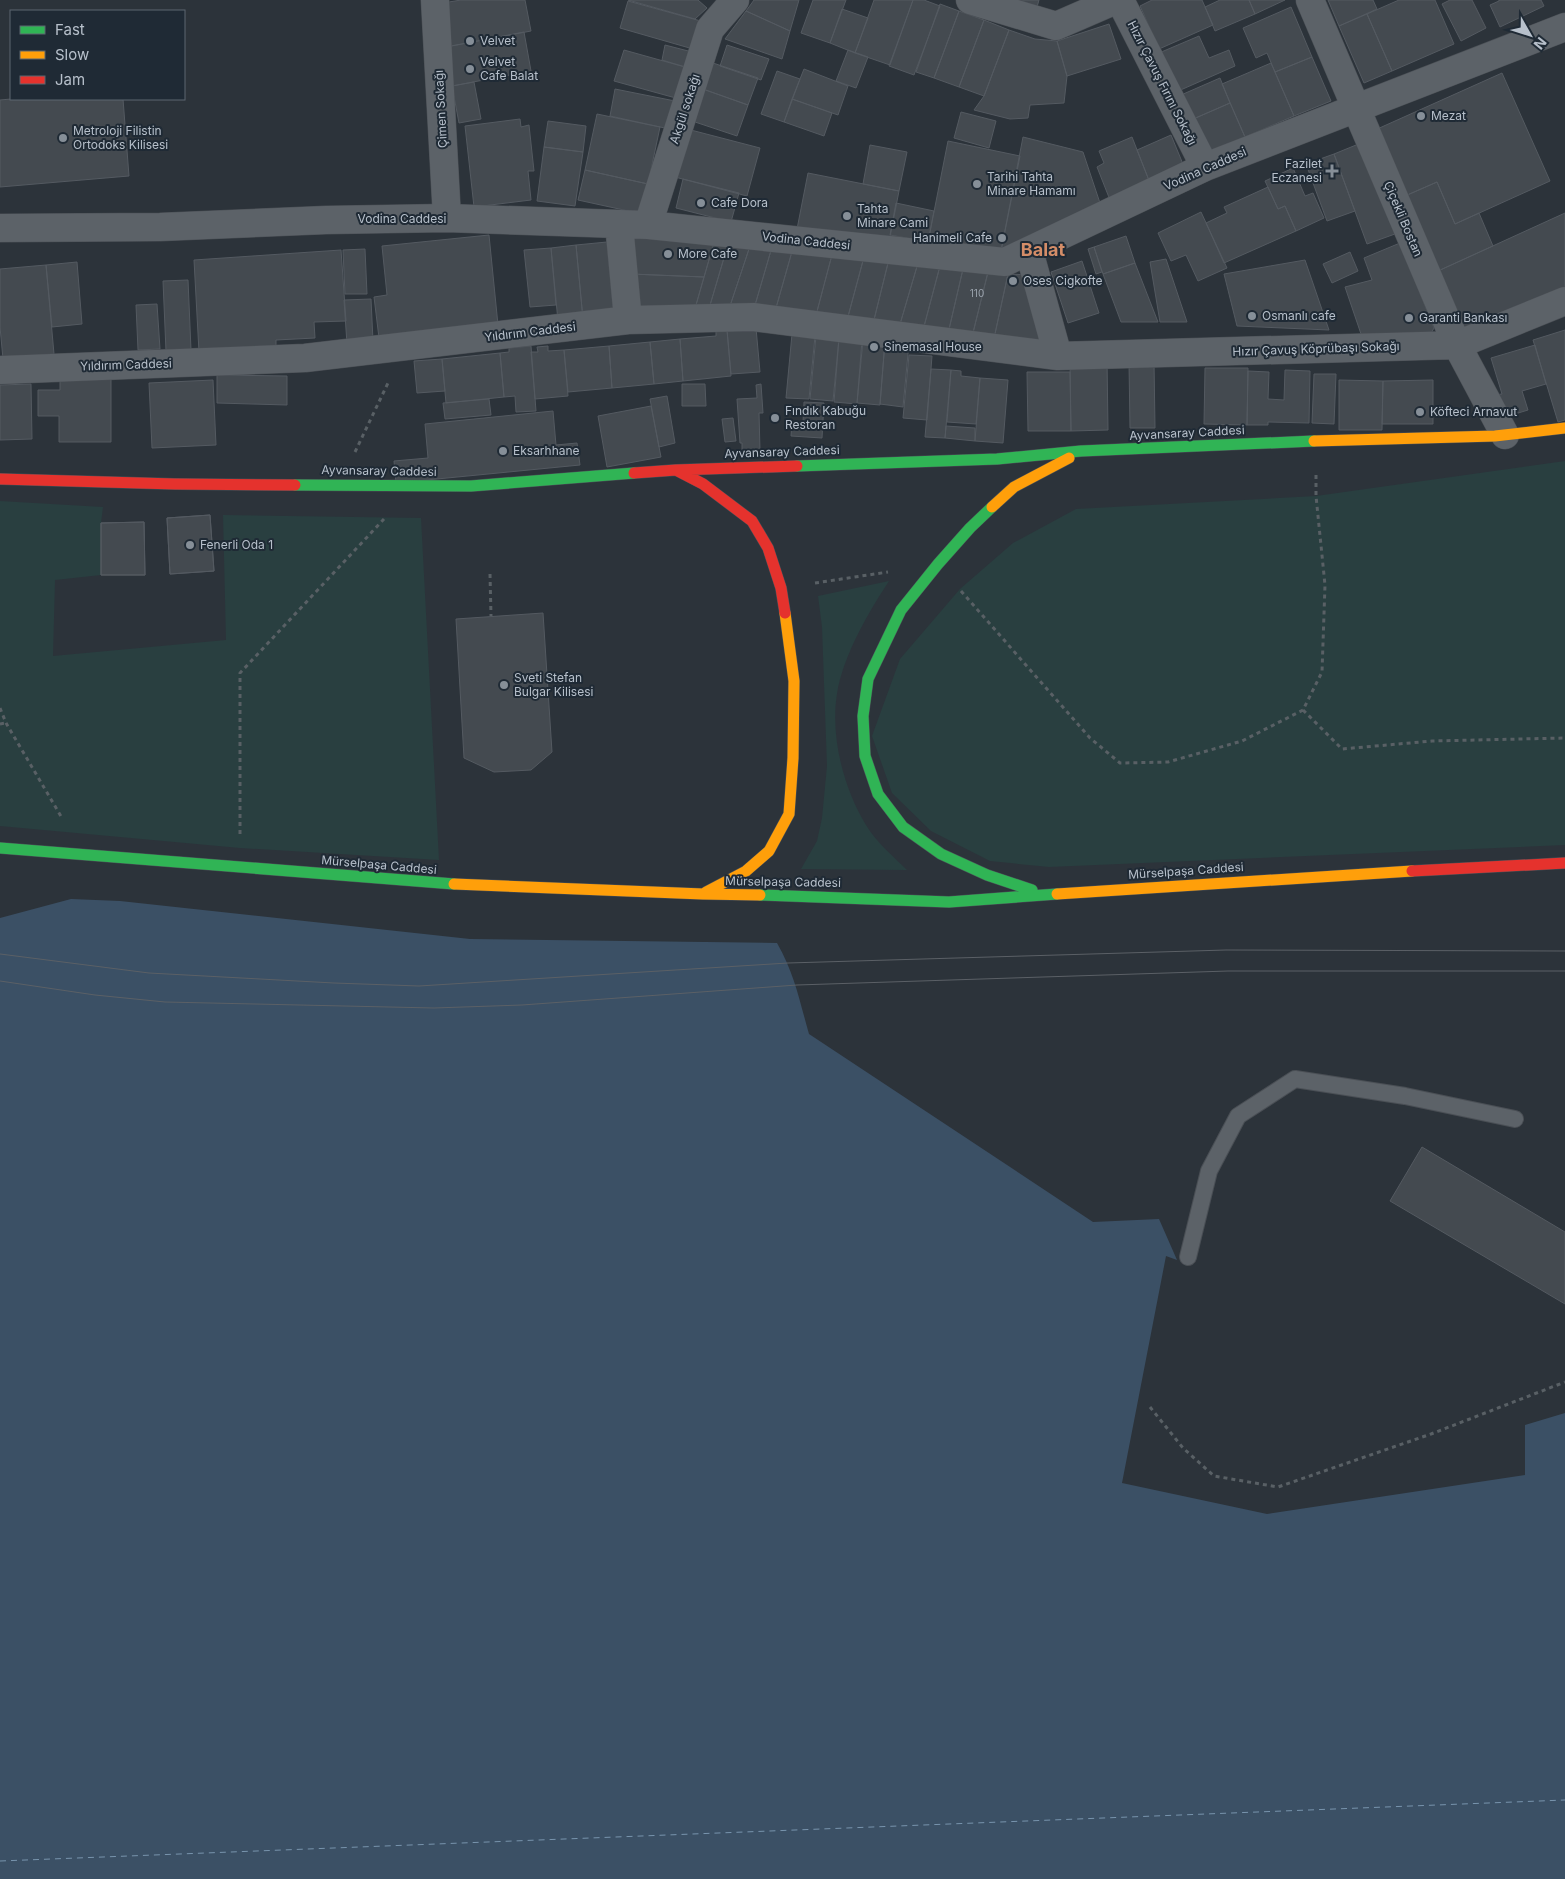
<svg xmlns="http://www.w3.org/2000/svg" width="1565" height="1879" viewBox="0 0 1565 1879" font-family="Inter,sans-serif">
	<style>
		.green { fill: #293f40 }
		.water { fill: #3b5065 }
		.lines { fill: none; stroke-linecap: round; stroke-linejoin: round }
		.ferry { stroke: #7894ad; stroke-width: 1; stroke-dasharray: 6 5; stroke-linecap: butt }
		.building { fill: #444a50; stroke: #545a61 }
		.lane-casing { stroke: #4a4f55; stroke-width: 18 }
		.street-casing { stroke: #4a4f55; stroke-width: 29 }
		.fast-casing { stroke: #4a5057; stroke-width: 12 }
		.slow-casing { stroke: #4a5057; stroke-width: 12 }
		.jam-casing { stroke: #4a5057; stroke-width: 12 }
		.path { stroke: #596065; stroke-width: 3; stroke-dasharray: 4 4; stroke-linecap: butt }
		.lane { stroke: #5c6268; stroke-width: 16 }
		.street { stroke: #5c6268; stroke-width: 28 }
		.fast { stroke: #30b455; stroke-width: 11 }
		.slow { stroke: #ff9f0a; stroke-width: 11 }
		.jam { stroke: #e5322d; stroke-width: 11 }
		.tram { stroke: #5b6066; stroke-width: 1 }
		.poi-dot { fill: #868f98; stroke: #1f2a35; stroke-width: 2 }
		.labels { text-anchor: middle; stroke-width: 4; stroke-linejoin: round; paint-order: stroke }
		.number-label { font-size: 10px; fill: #9aa2ac }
		.poi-label { font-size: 12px; fill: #b7c0cb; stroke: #1f2a35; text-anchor: start }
		.street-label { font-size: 12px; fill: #b7c0cb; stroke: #1f2a35 }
		.district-label { font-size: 18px; font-weight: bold; fill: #d48d68; stroke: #1f2a35 }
	</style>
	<rect width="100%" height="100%" fill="#2c333a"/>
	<!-- green -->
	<path class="green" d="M1565,461V845L1049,867L990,861L931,831L892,793L872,736L900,659L960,589L1013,543L1076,509L1316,496Z
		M0,501L103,507L101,523V575L55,580L53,656L226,640L223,515L421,518L439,860L240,848L0,826Z
		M889,581C868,613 843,656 837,694C830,737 844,789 866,825C876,842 893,856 907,870L801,869L817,841L822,818L827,766L822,627L818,596Z"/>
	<!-- water -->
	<path class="water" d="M71,899L120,901L470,939L777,943C795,975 799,999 809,1034L1093,1222L1159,1219L1177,1260L1166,1256L1122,1483L1267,1514L1525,1475V1425L1565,1413V1879H0V918Z"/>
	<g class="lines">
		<!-- ferry -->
		<path class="ferry" d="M0,1861L1565,1800"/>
	</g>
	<!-- building -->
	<path class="building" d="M461,0H525L531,31L446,47L437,4Z
		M698,0L707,8L695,19L628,0Z
		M754,0H799L790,31L746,11Z
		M813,0H846L830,43L801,33Z
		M874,0H913L890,65L855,53Z
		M913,0H924L940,6L914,75L889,66Z
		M1017,0H1039L1035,14Z
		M1152,0H1202L1213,25L1159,49L1140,6Z
		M1220,0H1249L1255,14L1215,31L1205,7Z
		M1249,0H1285L1255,14Z
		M1328,0H1373L1377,9L1339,26Z
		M1399,0H1435L1454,44L1392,71L1367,14Z
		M1450,0H1472L1486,28L1461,41L1442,4Z
		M1499,0H1541L1544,6L1500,27L1490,5L1499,1Z
		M628,1L708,23L700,51L620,28Z
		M940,4L959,11L934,78L916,72Z
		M1291,7L1312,57L1275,72L1267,53L1256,58L1243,28Z
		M842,9L868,18L855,53L830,43Z
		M746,11L790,31L782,59L725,39Z
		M959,11L984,20L959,87L934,78Z
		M1367,14L1392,71L1364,83L1339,26Z
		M984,20L1009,30L984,96L959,87Z
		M1109,24L1121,59L1067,76L1057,41Z
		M1009,30L1035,39L1057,41L1067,76L1064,103L1030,105L1028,118L1010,119L974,110L984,96Z
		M524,32L531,71L452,86L446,47Z
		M1199,36L1209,58L1229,50L1235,66L1176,92L1159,53Z
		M665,45L696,53L692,69L662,60Z
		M727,45L769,59L761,80L720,66Z
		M624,50L692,69L683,100L614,81Z
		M848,50L868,57L856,88L836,81Z
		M1312,57L1331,101L1294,116L1275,72Z
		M713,63L758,78L748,105L703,89Z
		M1271,63L1294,116L1245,137L1222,84Z
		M804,69L848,86L838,115L792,99Z
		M777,71L800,79L784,122L761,114Z
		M1502,73L1550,181L1455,224L1437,182L1405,196L1375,130Z
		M1220,78L1230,103L1191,120L1181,95Z
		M474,82L481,119L459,123L452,86Z
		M694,86L748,105L737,136L683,118Z
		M615,89L680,102L674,130L610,116Z
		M11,99H123L129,176L0,187V100Z
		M792,99L832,113L824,136L784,122Z
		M1230,103L1245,137L1206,154L1191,120Z
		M961,112L996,121L989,148L954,138Z
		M597,114L660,127L648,184L585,170Z
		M520,119L521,127L529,125L534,171H528L531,200L474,207L465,126Z
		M548,121L586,126L583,152L544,147Z
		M687,129L760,148L747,196L675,177Z
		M1171,135L1185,169L1150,183L1137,150Z
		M1023,137L1083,152L1101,206L1000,256Z
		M1132,137L1150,183L1110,200L1097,167L1104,163L1099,151Z
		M948,141L1020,156L1000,256L928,242Z
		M1361,143L1395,234L1367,244L1334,154Z
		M870,145L907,152L899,191L863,184Z
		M544,147L583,152L575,206L537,201Z
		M1334,154L1355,211L1327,221L1306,164Z
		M1293,168L1305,196L1313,193L1324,218L1296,231L1285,206L1278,209L1265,181Z
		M585,170L648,184L642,214L578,200Z
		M808,173L899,191L888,247L797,229Z
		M683,179L739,193L731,222L676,208Z
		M1437,182L1455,224L1479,213L1493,246L1438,271L1405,196Z
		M1268,187L1278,209L1285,206L1296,231L1224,263L1206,223L1227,213L1224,207Z
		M896,203L934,211L928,242L890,235Z
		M1201,212L1227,268L1198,281L1186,255L1171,261L1158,233Z
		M1565,213V289L1466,334L1438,271Z
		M625,231L715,239L704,277L631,274Z
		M489,235L498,325L379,338L374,297L387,295L382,246Z
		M1126,236L1135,263L1103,274L1094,247Z
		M715,239L729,241L708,312H694Z
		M729,241L751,243L728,312H708Z
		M607,242L614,316L583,319L576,245Z
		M751,243L772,247L753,312H728Z
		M1400,243L1434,328L1429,337L1361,334L1345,287L1372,280L1364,258Z
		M576,245L583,319L558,321L551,248Z
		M772,247L793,248L774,315L753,312Z
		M1094,247L1102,272L1096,274L1088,249Z
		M551,248L556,305L530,307L524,250Z
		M793,248L833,251L815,319L774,315Z
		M365,249L367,294H345L343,250Z
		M341,250L346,321L314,322L315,338L276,340V347L199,352L194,260Z
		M833,251L864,257L846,324L815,319Z
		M1350,252L1358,271L1332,283L1323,264Z
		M864,257L889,259L872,328L846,324Z
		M889,259L918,263L898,331L872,328Z
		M1166,259L1187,322H1160L1150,262Z
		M1305,260L1329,330L1237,326L1224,274Z
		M1082,261L1099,313L1068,323L1051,272Z
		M77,262L82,324L52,327L46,265Z
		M918,263L940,266L922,334L898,331Z
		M1135,263L1158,322H1121L1103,274Z
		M46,265L54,354L3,359L0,327V269Z
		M940,266L963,269L947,338L922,334Z
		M963,269L988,272L971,341L947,338Z
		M988,272L1008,274L993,343L971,341Z
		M631,274L704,277L694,312L633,313Z
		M1008,274L1031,275L1054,352L993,343Z
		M188,280L191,350L166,351L163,281Z
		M371,299L373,341L347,344L344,300Z
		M157,304L160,349L138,350L136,305Z
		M756,328L760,372L731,374L727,330Z
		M727,330L731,376L683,381L680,339L716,336V331Z
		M1565,330V420L1558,422L1533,340Z
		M792,334L815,336L809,399L786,398Z
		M816,336L839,338L833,401L810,399Z
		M839,338L862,340L857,404L834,402Z
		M680,339L683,381L654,384L650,342Z
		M863,340L885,341L880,405L857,403Z
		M885,341L909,343L903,407L880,404Z
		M650,342L654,384L612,388L609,346Z
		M1535,345L1546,384L1522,391L1528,410L1502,418L1495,395L1502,394L1491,358Z
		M531,346L536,411L516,412L515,396L504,397L500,353L509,352V348Z
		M548,346V351L564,350L568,396L535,399L531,352H538L537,347Z
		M609,346L612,388L568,392L564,350Z
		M500,353L504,397L446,403L442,359Z
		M909,355L932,356L927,420L903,418Z
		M442,359L445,391L417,393L414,361Z
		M1107,360L1108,430L1071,431L1070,361Z
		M1154,362L1155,428H1130L1129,363Z
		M1205,368H1248L1247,425L1204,424Z
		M931,369L951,370L945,438L925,437Z
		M951,370L961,371V376L980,378L976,424L947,422Z
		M1285,370L1310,371L1309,423L1268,422V425H1247L1248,371L1269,372L1268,399L1284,400Z
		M1027,372H1070L1071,431H1028Z
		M1314,374H1336L1334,424L1312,423Z
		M217,375L287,376V405L217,403Z
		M60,378H111V442H59V416H38V390H60Z
		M980,378L1008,380L1003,443L975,441Z
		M213,380L216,445L152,448L149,383Z
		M1339,380L1383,381L1382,430H1339Z
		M1433,380V424H1382L1383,381Z
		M31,384L32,439L0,440V385Z
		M682,384H705L706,406H682Z
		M761,384L763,413H759L760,451L742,452V443H740L737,399L757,398L756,385Z
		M667,396L675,443L659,447L650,399Z
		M489,399L491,415L445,419L443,403Z
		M804,402L824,403L822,438L791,436L792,422H803Z
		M651,406L661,457L607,467L598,416Z
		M553,411L556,445L577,443L580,465L396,483L394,461L428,458L425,424Z
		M733,418L736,441L725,442L722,419Z
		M946,426L975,428V441L945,438Z
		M210,515L214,571L170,574L167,518Z
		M210,515L214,571L170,574L167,518Z
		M144,522L145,575H101V523Z
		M144,522L145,575H101V523Z
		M543,613L552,752L531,770L494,772L464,758L456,619Z
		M1422,1147L1565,1232V1304L1390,1201Z"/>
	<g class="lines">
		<defs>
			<path id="lane" d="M1188,1257L1209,1171L1238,1116L1295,1079L1405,1096L1515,1119"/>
			<path id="street" d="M435,0L447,218
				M970,0L1056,26L1116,0
				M1120,0L1205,167
				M1310,0L1457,345L1505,435
				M619,224L628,320
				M648,225L710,29L735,0
				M0,228L160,227L326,220L447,218L648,225L1005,262L1205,167L1565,27
				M1029,251L1058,356
				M0,370L305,358L628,320L753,317L1058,356L1457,345L1565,301"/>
			<path id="fast" d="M797,466L997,459L1081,451L1314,441
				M295,485L471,486L634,473
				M992,507L970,528L938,564L901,610L868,679L863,716L865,756L878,794L903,827L941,854L987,875L1032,890
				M0,848L454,884
				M760,895L949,902L1057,894"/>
			<path id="slow" d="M1314,441L1495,436L1565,428
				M992,507L1014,487L1069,458
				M454,884L703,894L760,895
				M706,892L746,871L769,851L789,814L793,758L794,681L785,613
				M1057,894L1412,871"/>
			<path id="jam" d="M676,470L703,484L752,521L768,548L781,588L785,613
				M634,473L676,470L797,466
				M0,479L175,484L295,485
				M1412,871L1565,863"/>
		</defs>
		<!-- lane casing -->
		<use href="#lane" class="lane-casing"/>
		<!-- street casing -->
		<use href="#street" class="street-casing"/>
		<!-- fast casing -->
		<use href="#fast" class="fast-casing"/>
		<!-- slow casing -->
		<use href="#slow" class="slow-casing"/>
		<!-- jam casing -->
		<use href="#jam" class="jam-casing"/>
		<!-- path -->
		<path class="path" d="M355,452L388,383
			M490,574L491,616
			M815,583L888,572
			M961,591L1090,738L1120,763L1168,762L1242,741L1303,710L1322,672L1325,585L1316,496V474
			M0,708L6,723L62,818
			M1303,710L1342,749L1432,741L1565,738
			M0,724L6,723
			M240,834V673L384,519
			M1150,1407L1183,1448L1214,1476L1278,1487L1431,1434L1565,1382"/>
		<!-- lane -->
		<use href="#lane" class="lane"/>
		<!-- street -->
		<use href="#street" class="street"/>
		<!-- fast -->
		<use href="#fast" class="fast"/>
		<!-- slow -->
		<use href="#slow" class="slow"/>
		<!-- jam -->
		<use href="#jam" class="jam"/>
		<!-- tram -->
		<path class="tram" d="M0,954L149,973L334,983L419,986L788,963L1226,950L1565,951
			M0,981L95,995L165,1002L434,1008L522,1005L797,985L1228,971H1565"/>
	</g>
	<!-- markers -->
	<g class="poi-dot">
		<circle cx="470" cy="41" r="5"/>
		<circle cx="470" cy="69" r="5"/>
		<circle cx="1421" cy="116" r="5"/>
		<circle cx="63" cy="138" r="5"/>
		<path d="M1329.5 163.5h5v5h5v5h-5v5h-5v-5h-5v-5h5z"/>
		<circle cx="977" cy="184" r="5"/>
		<circle cx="701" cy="203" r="5"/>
		<circle cx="847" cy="216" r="5"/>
		<circle cx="1002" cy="238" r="5"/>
		<circle cx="668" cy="254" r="5"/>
		<circle cx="1013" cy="281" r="5"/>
		<circle cx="1252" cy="316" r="5"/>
		<circle cx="1409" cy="318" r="5"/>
		<circle cx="874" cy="347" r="5"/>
		<circle cx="1420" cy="412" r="5"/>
		<circle cx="775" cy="418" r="5"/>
		<circle cx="503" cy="451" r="5"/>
		<circle cx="190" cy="545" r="5"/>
		<circle cx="504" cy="685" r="5"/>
	</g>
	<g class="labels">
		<!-- number labels -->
		<g class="number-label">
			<text x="977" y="297">110</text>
		</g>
		<!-- poi labels -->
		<g class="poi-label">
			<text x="480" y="45">Velvet</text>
			<text x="480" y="66">Velvet<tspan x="480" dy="14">Cafe Balat</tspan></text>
			<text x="1431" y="120">Mezat</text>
			<text x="73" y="135">Metroloji Filistin<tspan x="73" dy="14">Ortodoks Kilisesi</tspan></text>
			<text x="1322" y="168" text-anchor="end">Fazilet<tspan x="1322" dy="14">Eczanesi</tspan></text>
			<text x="987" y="181">Tarihi Tahta<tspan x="987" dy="14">Minare Hamamı</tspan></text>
			<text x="711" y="207">Cafe Dora</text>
			<text x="857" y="213">Tahta<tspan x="857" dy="14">Minare Cami</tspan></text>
			<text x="992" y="242" text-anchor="end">Hanimeli Cafe</text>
			<text x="678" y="258">More Cafe</text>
			<text x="1023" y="285">Oses Cigkofte</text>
			<text x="1262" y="320">Osmanlı cafe</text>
			<text x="1419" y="322">Garanti Bankası</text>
			<text x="884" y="351">Sinemasal House</text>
			<text x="785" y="415">Fındık Kabuğu<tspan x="785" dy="14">Restoran</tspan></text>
			<text x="1430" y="416">Köfteci Arnavut</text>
			<text x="513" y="455">Eksarhhane</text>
			<text x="200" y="549">Fenerli Oda 1</text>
			<text x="514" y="682">Sveti Stefan<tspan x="514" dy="14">Bulgar Kilisesi</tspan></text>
		</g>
		<!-- street labels -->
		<g class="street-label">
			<text transform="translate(1162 83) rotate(63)" y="4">Hızır Çavuş Fırını Sokağı</text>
			<text transform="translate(441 109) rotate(-93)" y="4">Çimen Sokağı</text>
			<text transform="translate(685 109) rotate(-72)" y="4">Akgül sokağı</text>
			<text transform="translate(1205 169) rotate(-24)" y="4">Vodina Caddesi</text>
			<text x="402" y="223">Vodina Caddesi</text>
			<text transform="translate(1403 219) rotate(67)" y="4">Çiçekli Bostan</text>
			<text transform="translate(806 241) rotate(6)" y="4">Vodina Caddesi</text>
			<text transform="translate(530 332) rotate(-7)" y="4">Yıldırım Caddesi</text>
			<text transform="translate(1316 349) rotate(-2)" y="4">Hızır Çavuş Köprübaşı Sokağı</text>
			<text transform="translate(126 365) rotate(-2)" y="4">Yıldırım Caddesi</text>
			<text transform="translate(1187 433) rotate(-3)" y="4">Ayvansaray Caddesi</text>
			<text transform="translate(782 452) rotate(-2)" y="4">Ayvansaray Caddesi</text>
			<text transform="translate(379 471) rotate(1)" y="4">Ayvansaray Caddesi</text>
			<text transform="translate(379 865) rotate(5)" y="4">Mürselpaşa Caddesi</text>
			<text transform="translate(1186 871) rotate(-4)" y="4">Mürselpaşa Caddesi</text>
			<text transform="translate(783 882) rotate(1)" y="4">Mürselpaşa Caddesi</text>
		</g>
		<!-- district labels -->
		<g class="district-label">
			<text x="1043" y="256">Balat</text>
		</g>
	</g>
	<!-- legend -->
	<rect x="10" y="10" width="175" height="90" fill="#1f2a35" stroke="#5c6671"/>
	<rect x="20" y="26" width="25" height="8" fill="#30b455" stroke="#5c6671"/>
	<text x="55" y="35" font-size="15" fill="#b7c0cb">Fast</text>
	<rect x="20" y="51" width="25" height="8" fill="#ff9f0a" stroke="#5c6671"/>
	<text x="55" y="60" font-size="15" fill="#b7c0cb">Slow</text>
	<rect x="20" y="76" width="25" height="8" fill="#e5322d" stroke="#5c6671"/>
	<text x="55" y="85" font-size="15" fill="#b7c0cb">Jam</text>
	<!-- north arrow -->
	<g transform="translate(1530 35) rotate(129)" stroke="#1f2a35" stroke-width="4" paint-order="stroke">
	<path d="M0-4L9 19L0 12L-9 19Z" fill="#b7c0cb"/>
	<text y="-8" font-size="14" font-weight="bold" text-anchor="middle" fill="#b7c0cb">N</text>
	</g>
</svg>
